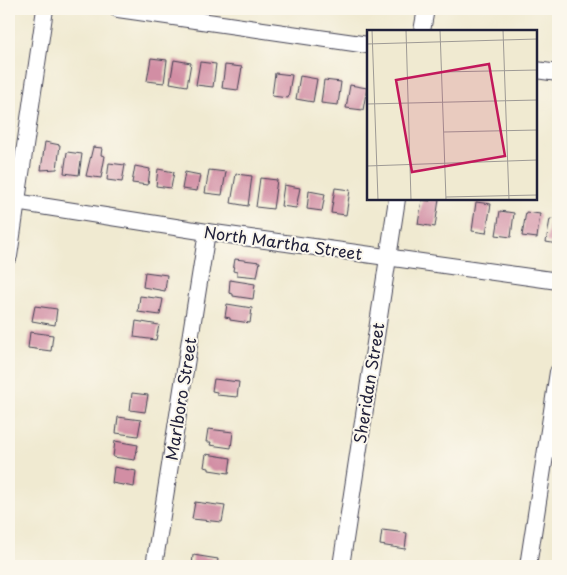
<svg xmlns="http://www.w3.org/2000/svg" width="567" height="575" viewBox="0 0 567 575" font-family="'Playpen Sans',sans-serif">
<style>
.building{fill:#d28ea4}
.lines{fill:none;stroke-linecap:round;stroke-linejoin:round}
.street-casing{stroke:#414052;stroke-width:18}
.street{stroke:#fff;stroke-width:16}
.labels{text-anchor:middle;stroke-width:4;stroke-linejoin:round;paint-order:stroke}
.street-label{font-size:16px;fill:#22223b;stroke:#fbf7ec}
.inset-road{fill:none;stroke:#9e9a95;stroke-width:1}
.view{fill:#c2185b;fill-opacity:0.15;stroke:#c2185b;stroke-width:2.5}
.inset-edge{fill:none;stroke:#22223b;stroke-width:2.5}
</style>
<rect width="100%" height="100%" fill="#fbf7ec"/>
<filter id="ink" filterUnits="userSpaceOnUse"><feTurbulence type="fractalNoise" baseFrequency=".02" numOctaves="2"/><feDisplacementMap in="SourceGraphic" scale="10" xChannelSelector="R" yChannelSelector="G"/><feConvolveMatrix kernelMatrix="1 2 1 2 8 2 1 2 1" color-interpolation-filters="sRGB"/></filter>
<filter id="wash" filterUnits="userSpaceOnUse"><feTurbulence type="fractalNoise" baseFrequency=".0096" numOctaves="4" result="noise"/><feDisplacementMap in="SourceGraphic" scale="20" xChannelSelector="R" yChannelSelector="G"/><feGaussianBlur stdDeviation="1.12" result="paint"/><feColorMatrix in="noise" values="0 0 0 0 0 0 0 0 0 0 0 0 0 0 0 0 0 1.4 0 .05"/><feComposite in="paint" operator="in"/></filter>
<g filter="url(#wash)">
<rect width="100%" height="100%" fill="#f0ead1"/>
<g id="blocks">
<g class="building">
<polygon points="151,58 167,60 164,83 147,81"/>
<polygon points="174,60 191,63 187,86 170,83"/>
<polygon points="200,62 216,64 213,87 196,85"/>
<polygon points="225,65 242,67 238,90 222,88"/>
<polygon points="275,73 292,75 288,98 272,96"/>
<polygon points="300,76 317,79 313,102 296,99"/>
<polygon points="324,80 341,82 338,105 321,103"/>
<polygon points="350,85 367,88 363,110 346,108"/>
<polygon points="45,142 60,145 57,169 41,170"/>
<polygon points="93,147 102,148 101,155 105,156 101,178 86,176"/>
<polygon points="67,152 82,154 79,175 64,173"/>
<polygon points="109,163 125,165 122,182 107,180"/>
<polygon points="135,166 150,169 148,185 132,183"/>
<polygon points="158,169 174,172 171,188 156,186"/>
<polygon points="209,170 226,172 222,195 205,193"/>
<polygon points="185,172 200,175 197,191 182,189"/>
<polygon points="236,174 252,176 248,206 231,203"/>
<polygon points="260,178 277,180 273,209 256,207"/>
<polygon points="284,185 300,188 296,208 281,206"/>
<polygon points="335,188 350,190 346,215 331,213"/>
<polygon points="309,191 325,194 322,211 307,209"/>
<polygon points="431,199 439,199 435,227 418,224 422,200 430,201"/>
<polygon points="476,202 491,204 486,233 472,231"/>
<polygon points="500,211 514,213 511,237 496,235"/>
<polygon points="526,212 540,214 537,238 522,236"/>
<polygon points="550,219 558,220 558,244 546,242"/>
<polygon points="235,259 260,262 257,277 237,275 237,272 233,271"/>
<polygon points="145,272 167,275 165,291 143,287"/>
<polygon points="230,280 255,284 253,299 233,296 233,294 229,293"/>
<polygon points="140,296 163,299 160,315 138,312"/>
<polygon points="227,304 252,308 250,323 230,320 230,318 225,317"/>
<polygon points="35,306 57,309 55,325 32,321"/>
<polygon points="136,321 159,325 156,340 134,337"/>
<polygon points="30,332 53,335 51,351 28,348"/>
<polygon points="214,379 239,382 237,397 217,395 217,392 212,391"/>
<polygon points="132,393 148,395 145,412 130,410"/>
<polygon points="118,417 141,420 138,436 116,433"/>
<polygon points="208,429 233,432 231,448 210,445 211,442 206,442"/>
<polygon points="115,441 138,445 135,460 113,457"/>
<polygon points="206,454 231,458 229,473 209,470 209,468 204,467"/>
<polygon points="114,467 136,471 134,487 112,483"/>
<polygon points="195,502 225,506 222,522 192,519"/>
<polygon points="382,530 407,533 405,549 380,545"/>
<polygon points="193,555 218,559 217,566 192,566"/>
</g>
</g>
</g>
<g filter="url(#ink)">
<use href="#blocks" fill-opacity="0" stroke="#414052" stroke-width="1"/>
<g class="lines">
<g class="street-casing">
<g id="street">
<polyline points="118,9 368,45"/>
<polyline points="422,31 426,9"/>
<polyline points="536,70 558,73"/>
<polyline points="9,201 207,232 558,281"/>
<polyline points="9,256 45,9"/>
<polyline points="154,566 207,232"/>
<polyline points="341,566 397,199"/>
<polyline points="528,566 558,372"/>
</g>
</g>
<use href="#street" class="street"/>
</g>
</g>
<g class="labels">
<g class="street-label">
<text transform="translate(283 243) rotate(8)" y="6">North Martha Street</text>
<text transform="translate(369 383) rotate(-81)" y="6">Sheridan Street</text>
<text transform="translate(181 399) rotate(-81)" y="6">Marlboro Street</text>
</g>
</g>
<g transform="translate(367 30)">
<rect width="170" height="170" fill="#f0ead1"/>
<path class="inset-road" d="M5,0L11,170M39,0L44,170M73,0L79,170M136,0L142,170M0,14L170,9M75,42L170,40M0,74L170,70M77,102L170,100M0,136L170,130M79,167L170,165"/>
<path class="view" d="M122,34L138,126L45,142L29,50Z"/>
<rect width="170" height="170" class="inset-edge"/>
</g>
<rect width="567" height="575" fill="none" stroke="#fbf7ec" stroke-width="30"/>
</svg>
